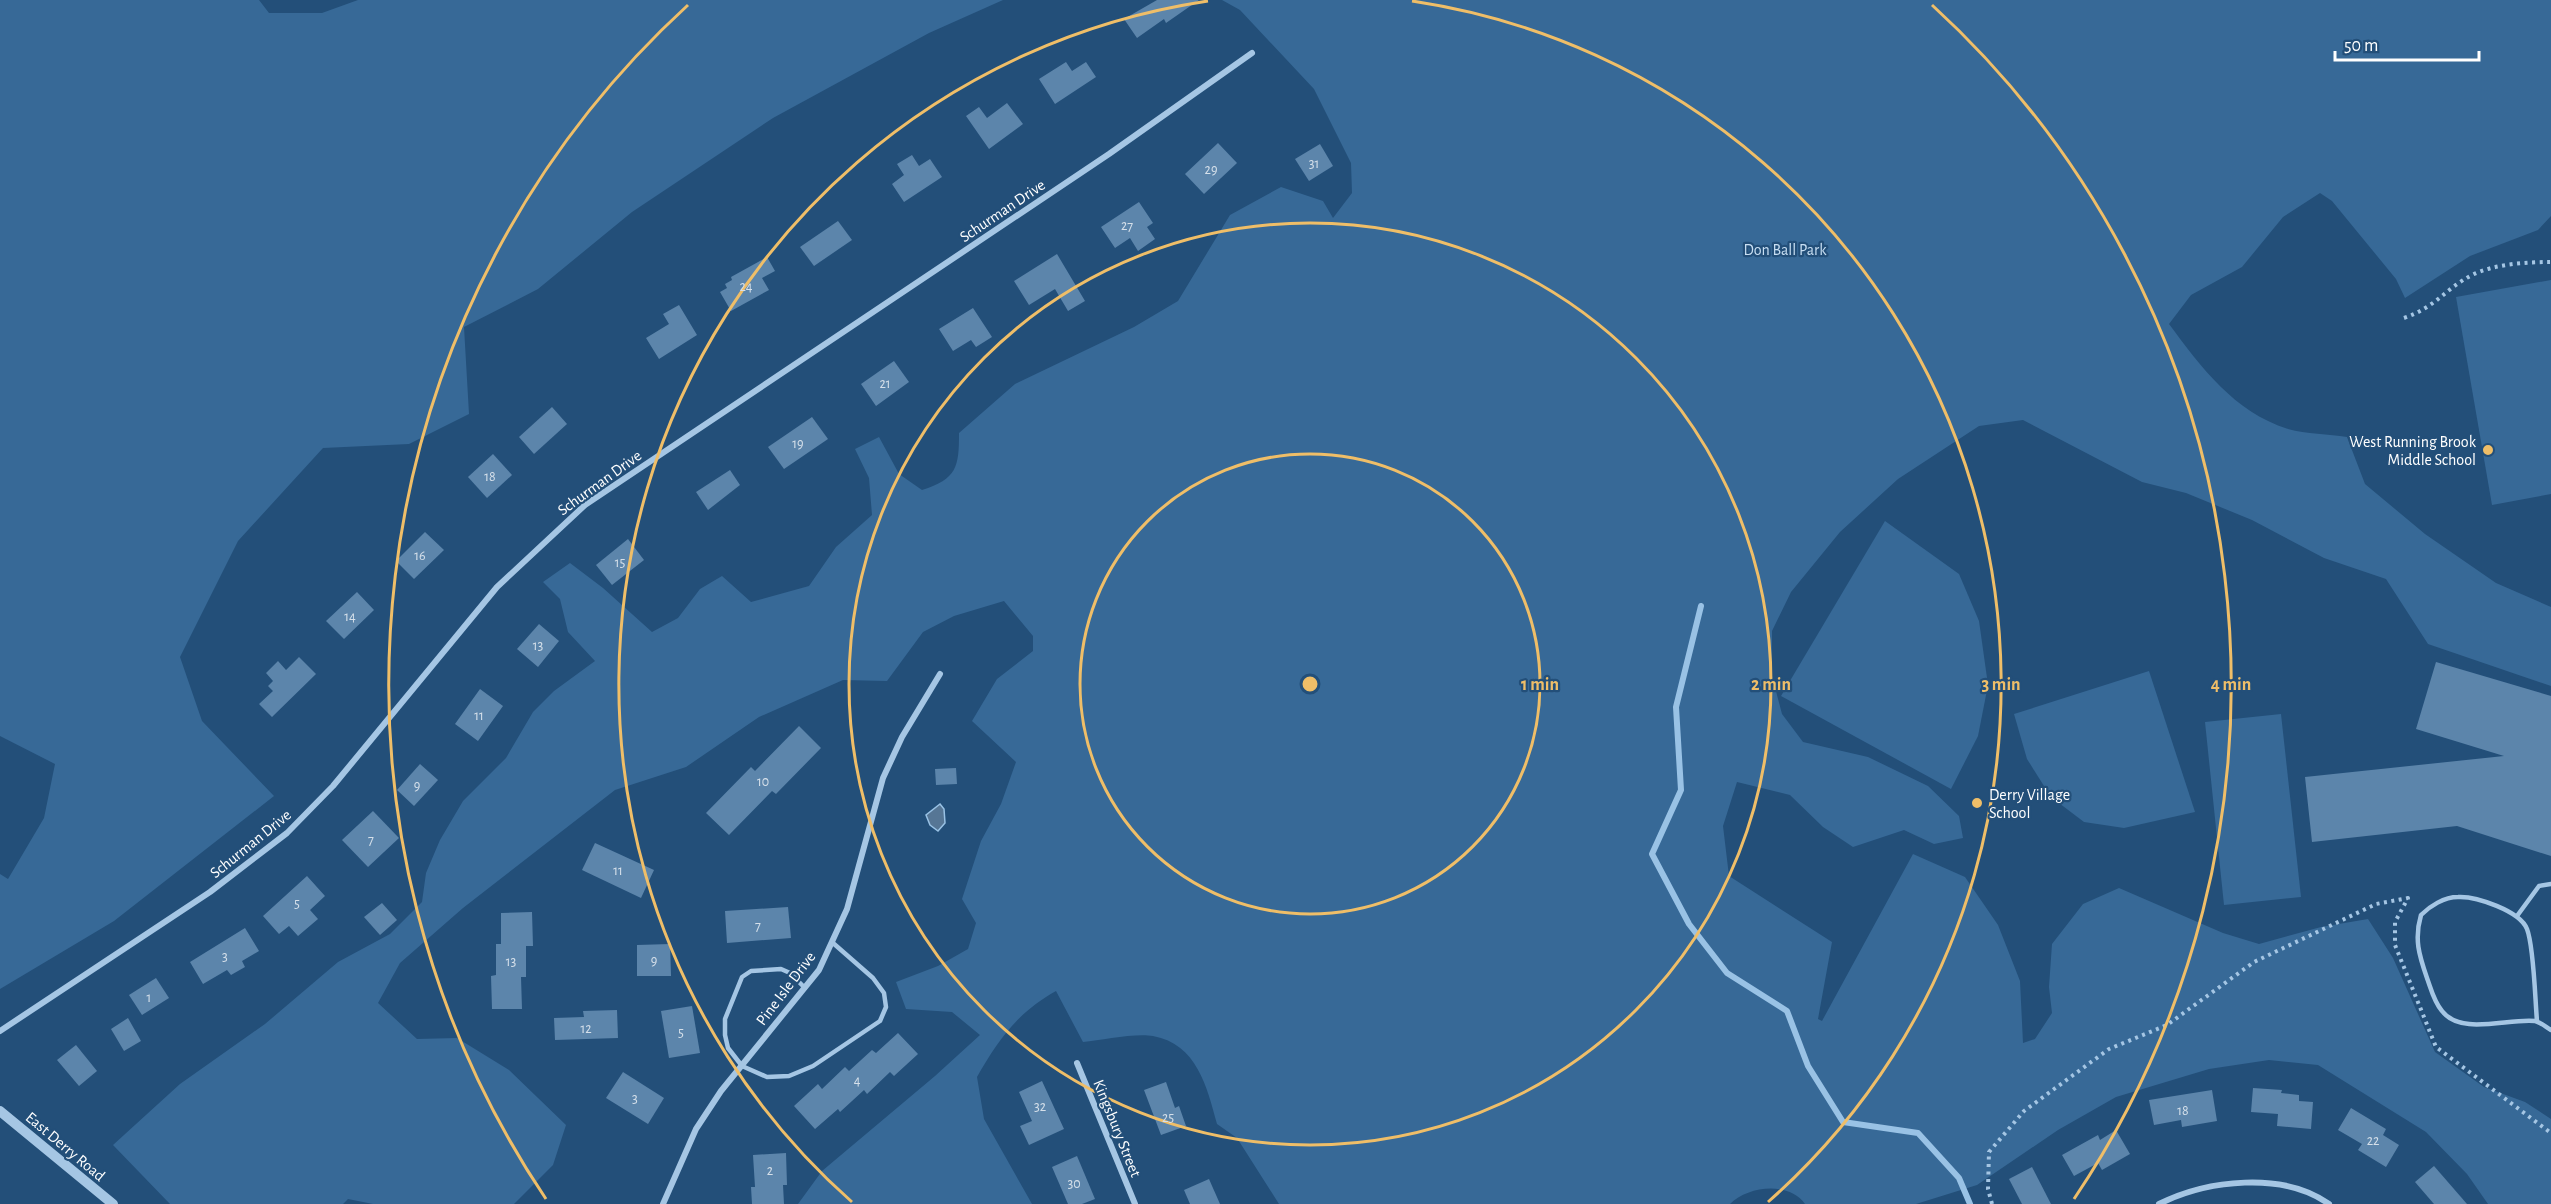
<svg xmlns="http://www.w3.org/2000/svg" width="2551" height="1204" viewBox="0 0 2551 1204" font-family="'Alegreya Sans',sans-serif">
<style>
.green{fill:#376997}
.water{fill:#567695;stroke:#99c2e5;stroke-width:1.5}
.lines{fill:none;stroke-linecap:round;stroke-linejoin:round}
.stream{stroke:#99c2e5;stroke-width:6}
.building{fill:#5c85ab}
.path{stroke:#a5c6e4;stroke-width:4;stroke-dasharray:3 4.5;stroke-linecap:butt}
.service{stroke:#a5c6e4;stroke-width:4.5}
.minor{stroke:#a5c6e4;stroke-width:6}
.tertiary{stroke:#a5c6e4;stroke-width:10}
.ring{fill:none;stroke:#efbe68;stroke-width:3}
.poi-dot{fill:#efbe68;stroke:#234f79;stroke-width:2}
.labels{text-anchor:middle;stroke-width:4.5;stroke-linejoin:round;paint-order:stroke}
.number-label{font-size:14px;fill:#d6e0ea}
.street-label{font-size:16px;fill:#fff;stroke:#234f79}
.park-label{font-size:16px;fill:#c8dff3;stroke:#234f79}
.poi-label{font-size:16px;fill:#fff;stroke:#234f79;text-anchor:end}
.centre{fill:#efbe68;stroke:#234f79;stroke-width:3}
.ring-label{font-size:18px;text-anchor:middle;font-weight:bold;fill:#efbe68;stroke:#234f79;stroke-width:4.5;stroke-linejoin:round;paint-order:stroke}
</style>
<rect width="100%" height="100%" fill="#234f79"/>
<g class="green">
<polygon points="0,0 259,0 269,13 322,13 358,0 1003,0 929,33 773,118 632,212 538,289 464,327 469,414 409,444 323,448 238,541 180,657 202,721 274,796 114,921 0,989 0,874 8,879 44,818 55,764 0,736"/>
<path d="M1222,0H2551V216L2538,230L2470,256L2405,298L2396,279L2332,201L2320,193L2283,217L2242,267L2191,295L2169,324C2201,367 2234,412 2288,429C2306,434 2329,434 2347,437L2365,484L2425,534L2496,583L2551,607V686L2428,644L2386,579L2324,558L2252,520L2186,493L2142,482L2023,420L1979,426L1898,479L1840,532L1791,592L1772,631V676L1782,714L1803,742L1868,757L1928,786L1959,816L1963,838L1934,844L1904,830L1853,847L1823,827L1790,795L1737,782L1723,826L1729,876L1832,942L1818,1019L1822,1021L1913,854L1965,877L1998,925L2020,981L2023,1043L2035,1039L2052,1013L2049,987L2052,944L2083,904L2119,888L2223,933L2259,944L2321,927L2368,919L2393,958L2435,1052L2484,1087L2525,1102L2551,1119V1204H2488L2467,1174L2426,1132L2318,1065L2269,1060L2209,1069L2116,1097L2058,1130L1977,1185L1916,1204H1805C1789,1181 1748,1186 1730,1204H1279L1237,1138L1217,1124C1207,1087 1197,1044 1153,1036C1135,1033 1102,1040 1083,1042L1056,991C1018,1012 998,1040 977,1077L984,1119L1032,1204H798L822,1171L935,1076L980,1035L952,1012L906,1009L896,982L938,966L968,949L976,923L962,899L981,841L1001,804L1016,762L972,721L997,679L1033,651V636L1004,601L954,616L923,632L887,681L843,680L759,717L686,767L615,790L463,908L400,963L378,1003L417,1039L457,1038L509,1070L566,1125L553,1165L514,1204H373L348,1199L343,1204H170L113,1145L180,1084L265,1024L338,962L390,934L422,902L426,873L440,840L463,801L506,758L533,712L554,691L595,661L568,632L560,599L543,582L570,563L603,588L652,632L678,618L700,589L722,576L751,602L809,586L836,547L872,515L869,478L855,449L879,437L899,474L922,490C957,479 959,467 959,433L1015,384L1134,327L1178,301L1230,215L1281,187L1323,201L1333,218L1352,193L1351,163L1314,89L1240,10Z"/>
<polygon points="2551,280 2551,494 2492,505 2456,297"/>
<polygon points="1885,521 1959,574 1979,621 1988,685 1978,736 1951,789 1781,696"/>
<polygon points="2149,671 2195,812 2124,828 2084,822 2051,797 2027,759 2014,714"/>
<polygon points="2281,714 2301,897 2224,905 2205,722"/>
</g>
<polygon class="water" points="940,804 944,809 945,823 938,831 930,825 926,815"/>
<g class="lines">
<polyline class="stream" points="1701,606 1676,707 1681,790 1652,854 1689,924 1727,973 1787,1011 1808,1066 1843,1122 1918,1133 1959,1178 1970,1204"/>
</g>
<g class="building">
<polygon points="1157,0 1199,0 1166,23 1164,19 1137,38 1124,19"/>
<polygon points="1066,62 1072,71 1086,62 1096,77 1055,104 1039,79"/>
<polygon points="1007,103 1023,124 989,149 966,116 979,107 987,118"/>
<polygon points="1218,143 1237,163 1204,194 1185,174"/>
<polygon points="1320,144 1333,166 1309,181 1295,159"/>
<polygon points="912,155 919,166 930,159 942,177 904,202 892,184 904,175 897,164"/>
<polygon points="1139,202 1153,223 1147,227 1155,239 1138,251 1130,238 1115,248 1101,227"/>
<polygon points="838,221 852,240 814,266 800,247"/>
<polygon points="1057,254 1085,301 1068,311 1055,289 1029,305 1014,281"/>
<polygon points="767,257 775,271 762,278 769,290 731,311 720,292 727,288 725,284 732,280 731,277"/>
<polygon points="679,305 697,335 659,359 646,338 669,324 663,314"/>
<polygon points="973,308 992,337 976,347 971,340 953,351 939,329"/>
<polygon points="894,361 909,382 876,406 861,384"/>
<polygon points="552,407 567,424 534,454 519,437"/>
<polygon points="812,417 828,439 784,469 768,447"/>
<polygon points="493,454 512,475 487,498 468,477"/>
<polygon points="730,470 740,485 708,510 696,492"/>
<polygon points="425,532 444,550 414,579 396,561"/>
<polygon points="628,539 644,560 612,585 596,565"/>
<polygon points="357,592 374,610 344,639 326,621"/>
<polygon points="539,624 559,641 538,667 517,649"/>
<polygon points="299,657 316,674 272,717 259,704 273,691 268,686 273,681 266,673 278,661 286,670"/>
<polygon points="2436,662 2551,696 2551,856 2457,826 2312,842 2305,777 2504,756 2416,729"/>
<polygon points="480,689 503,706 478,741 455,724"/>
<polygon points="799,726 821,748 776,794 772,791 729,835 706,813 751,767 755,771"/>
<polygon points="420,764 438,780 414,806 397,790"/>
<polygon points="956,768 957,784 936,785 935,769"/>
<polygon points="373,811 399,838 368,867 342,840"/>
<polygon points="595,843 654,870 641,898 582,870"/>
<polygon points="307,876 325,896 310,910 318,919 298,936 289,926 279,934 263,916"/>
<polygon points="382,903 397,920 380,935 364,917"/>
<polygon points="788,907 791,938 727,943 725,911"/>
<polygon points="532,912 533,946 526,946 526,977 521,977 522,1009 492,1009 491,976 496,975 496,944 501,944 501,913"/>
<polygon points="245,928 259,951 242,961 245,967 231,975 227,970 203,984 190,962"/>
<polygon points="670,944 671,976 637,976 637,945"/>
<polygon points="156,978 169,998 142,1015 129,995"/>
<polygon points="692,1006 700,1053 669,1058 661,1011"/>
<polygon points="617,1010 618,1038 555,1040 554,1018 584,1017 583,1011"/>
<polygon points="128,1018 141,1041 124,1051 111,1029"/>
<polygon points="898,1033 918,1054 894,1076 890,1072 867,1094 864,1090 840,1112 838,1109 815,1129 794,1106 818,1084 822,1089 845,1067 849,1071 872,1050 876,1053"/>
<polygon points="76,1045 97,1071 79,1086 57,1060"/>
<polygon points="623,1072 664,1098 648,1124 606,1098"/>
<polygon points="1042,1081 1064,1129 1029,1145 1020,1126 1032,1121 1019,1092"/>
<polygon points="1166,1082 1175,1108 1179,1106 1186,1126 1161,1135 1144,1090"/>
<polygon points="2253,1088 2282,1090 2281,1093 2299,1095 2299,1101 2313,1102 2311,1129 2277,1126 2278,1114 2251,1112"/>
<polygon points="2212,1090 2217,1121 2182,1127 2181,1120 2154,1125 2149,1100"/>
<polygon points="2351,1108 2386,1129 2383,1135 2399,1145 2386,1167 2358,1150 2362,1144 2338,1130"/>
<polygon points="2116,1130 2130,1154 2102,1170 2098,1163 2074,1176 2062,1155 2098,1135 2100,1140"/>
<polygon points="786,1153 787,1185 783,1185 784,1204 752,1204 751,1187 755,1187 753,1155"/>
<polygon points="1077,1156 1095,1199 1082,1204 1068,1204 1052,1167"/>
<polygon points="2434,1166 2467,1204 2434,1204 2415,1182"/>
<polygon points="2032,1167 2051,1204 2022,1204 2009,1179"/>
<polygon points="1209,1179 1220,1204 1190,1204 1184,1190"/>
</g>
<g class="lines">
<g class="path">
<path d="M2404,318C2436,307 2445,289 2472,275C2494,264 2526,262 2551,262"/>
<polyline points="1992,1204 1988,1189 1989,1152 2024,1111 2109,1049 2167,1025 2254,962 2376,904 2408,898 2395,922 2395,945 2436,1047 2551,1133"/>
</g>
<g class="service">
<polyline points="2517,916 2539,886 2551,884"/>
<polyline points="805,988 790,973 781,969 751,971 742,977 725,1019 725,1035 728,1048 742,1066 767,1077 789,1076 813,1066 880,1021 886,1007 884,993 873,978 833,943"/>
<path d="M2537,1021C2535,999 2534,947 2527,929C2520,911 2476,896 2458,897C2444,897 2430,906 2421,915C2414,939 2419,955 2427,978C2431,989 2434,1002 2442,1011C2461,1036 2508,1018 2535,1021C2540,1022 2546,1027 2551,1030"/>
</g>
<g class="minor">
<polyline points="0,1031 210,892 287,833 333,786 497,587 585,505 1109,154 1252,53"/>
<polyline points="1077,1063 1135,1204"/>
<polyline points="663,1204 696,1129 721,1091 819,970 847,909 883,778 902,737 940,674"/>
<path d="M2159,1204C2207,1180 2283,1171 2329,1204"/>
</g>
<polyline class="tertiary" points="0,1111 113,1204"/>
</g>
<g class="ring">
<circle cx="1310" cy="684" r="230"/>
<circle cx="1310" cy="684" r="461"/>
<path d="M852 1202A691 691 0 0 1 1208 1M1412 1A691 691 0 0 1 1768 1202"/>
<path d="M546 1199A921 921 0 0 1 688 5M1932 5A921 921 0 0 1 2074 1199"/>
</g>
<g class="poi-dot">
<circle cx="2488" cy="450" r="6"/>
<circle cx="1977" cy="803" r="6"/>
</g>
<g class="labels">
<g class="number-label">
<text x="1314" y="168">31</text>
<text x="1211" y="174">29</text>
<text x="1127" y="230">27</text>
<text x="746" y="291">24</text>
<text x="885" y="388">21</text>
<text x="798" y="448">19</text>
<text x="490" y="481">18</text>
<text x="420" y="560">16</text>
<text x="620" y="567">15</text>
<text x="350" y="621">14</text>
<text x="538" y="650">13</text>
<text x="479" y="720">11</text>
<text x="763" y="786">10</text>
<text x="417" y="790">9</text>
<text x="371" y="844">7</text>
<text x="618" y="875">11</text>
<text x="297" y="908">5</text>
<text x="758" y="930">7</text>
<text x="225" y="961">3</text>
<text x="654" y="965">9</text>
<text x="511" y="966">13</text>
<text x="149" y="1002">1</text>
<text x="586" y="1033">12</text>
<text x="681" y="1037">5</text>
<text x="857" y="1085">4</text>
<text x="635" y="1103">3</text>
<text x="1040" y="1111">32</text>
<text x="2183" y="1115">18</text>
<text x="1168" y="1122">25</text>
<text x="2373" y="1145">22</text>
<text x="770" y="1175">2</text>
<text x="1074" y="1188">30</text>
</g>
<g class="street-label">
<text transform="translate(1002 210) rotate(-34)" y="6">Schurman Drive</text>
<text transform="translate(599 482) rotate(-36)" y="6">Schurman Drive</text>
<text transform="translate(250 843) rotate(-39)" y="6">Schurman Drive</text>
<text transform="translate(785 988) rotate(-53)" y="6">Pine Isle Drive</text>
<text transform="translate(1118 1128) rotate(68)" y="6">Kingsbury Street</text>
<text transform="translate(66 1146) rotate(40)" y="6">East Derry Road</text>
</g>
<g class="park-label">
<text x="1785" y="255">Don Ball Park</text>
</g>
<g class="poi-label">
<text x="2476" y="447">West Running Brook<tspan x="2476" dy="18">Middle School</tspan></text>
<text x="1989" y="800" text-anchor="start">Derry Village<tspan x="1989" dy="18">School</tspan></text>
</g>
</g>
<circle cx="1310" cy="684" r="9" class="centre"/>
<g class="ring-label">
<text x="1540" y="690">1 min</text>
<text x="1771" y="690">2 min</text>
<text x="2001" y="690">3 min</text>
<text x="2231" y="690">4 min</text>
</g>
<path d="M2335 51v9h144v-9" fill="none" stroke="#ffffff" stroke-width="3"/>
<text x="2344" y="51" font-size="18" fill="#ffffff" stroke="#234f79" stroke-width="4.5" paint-order="stroke">50 m</text>
</svg>
